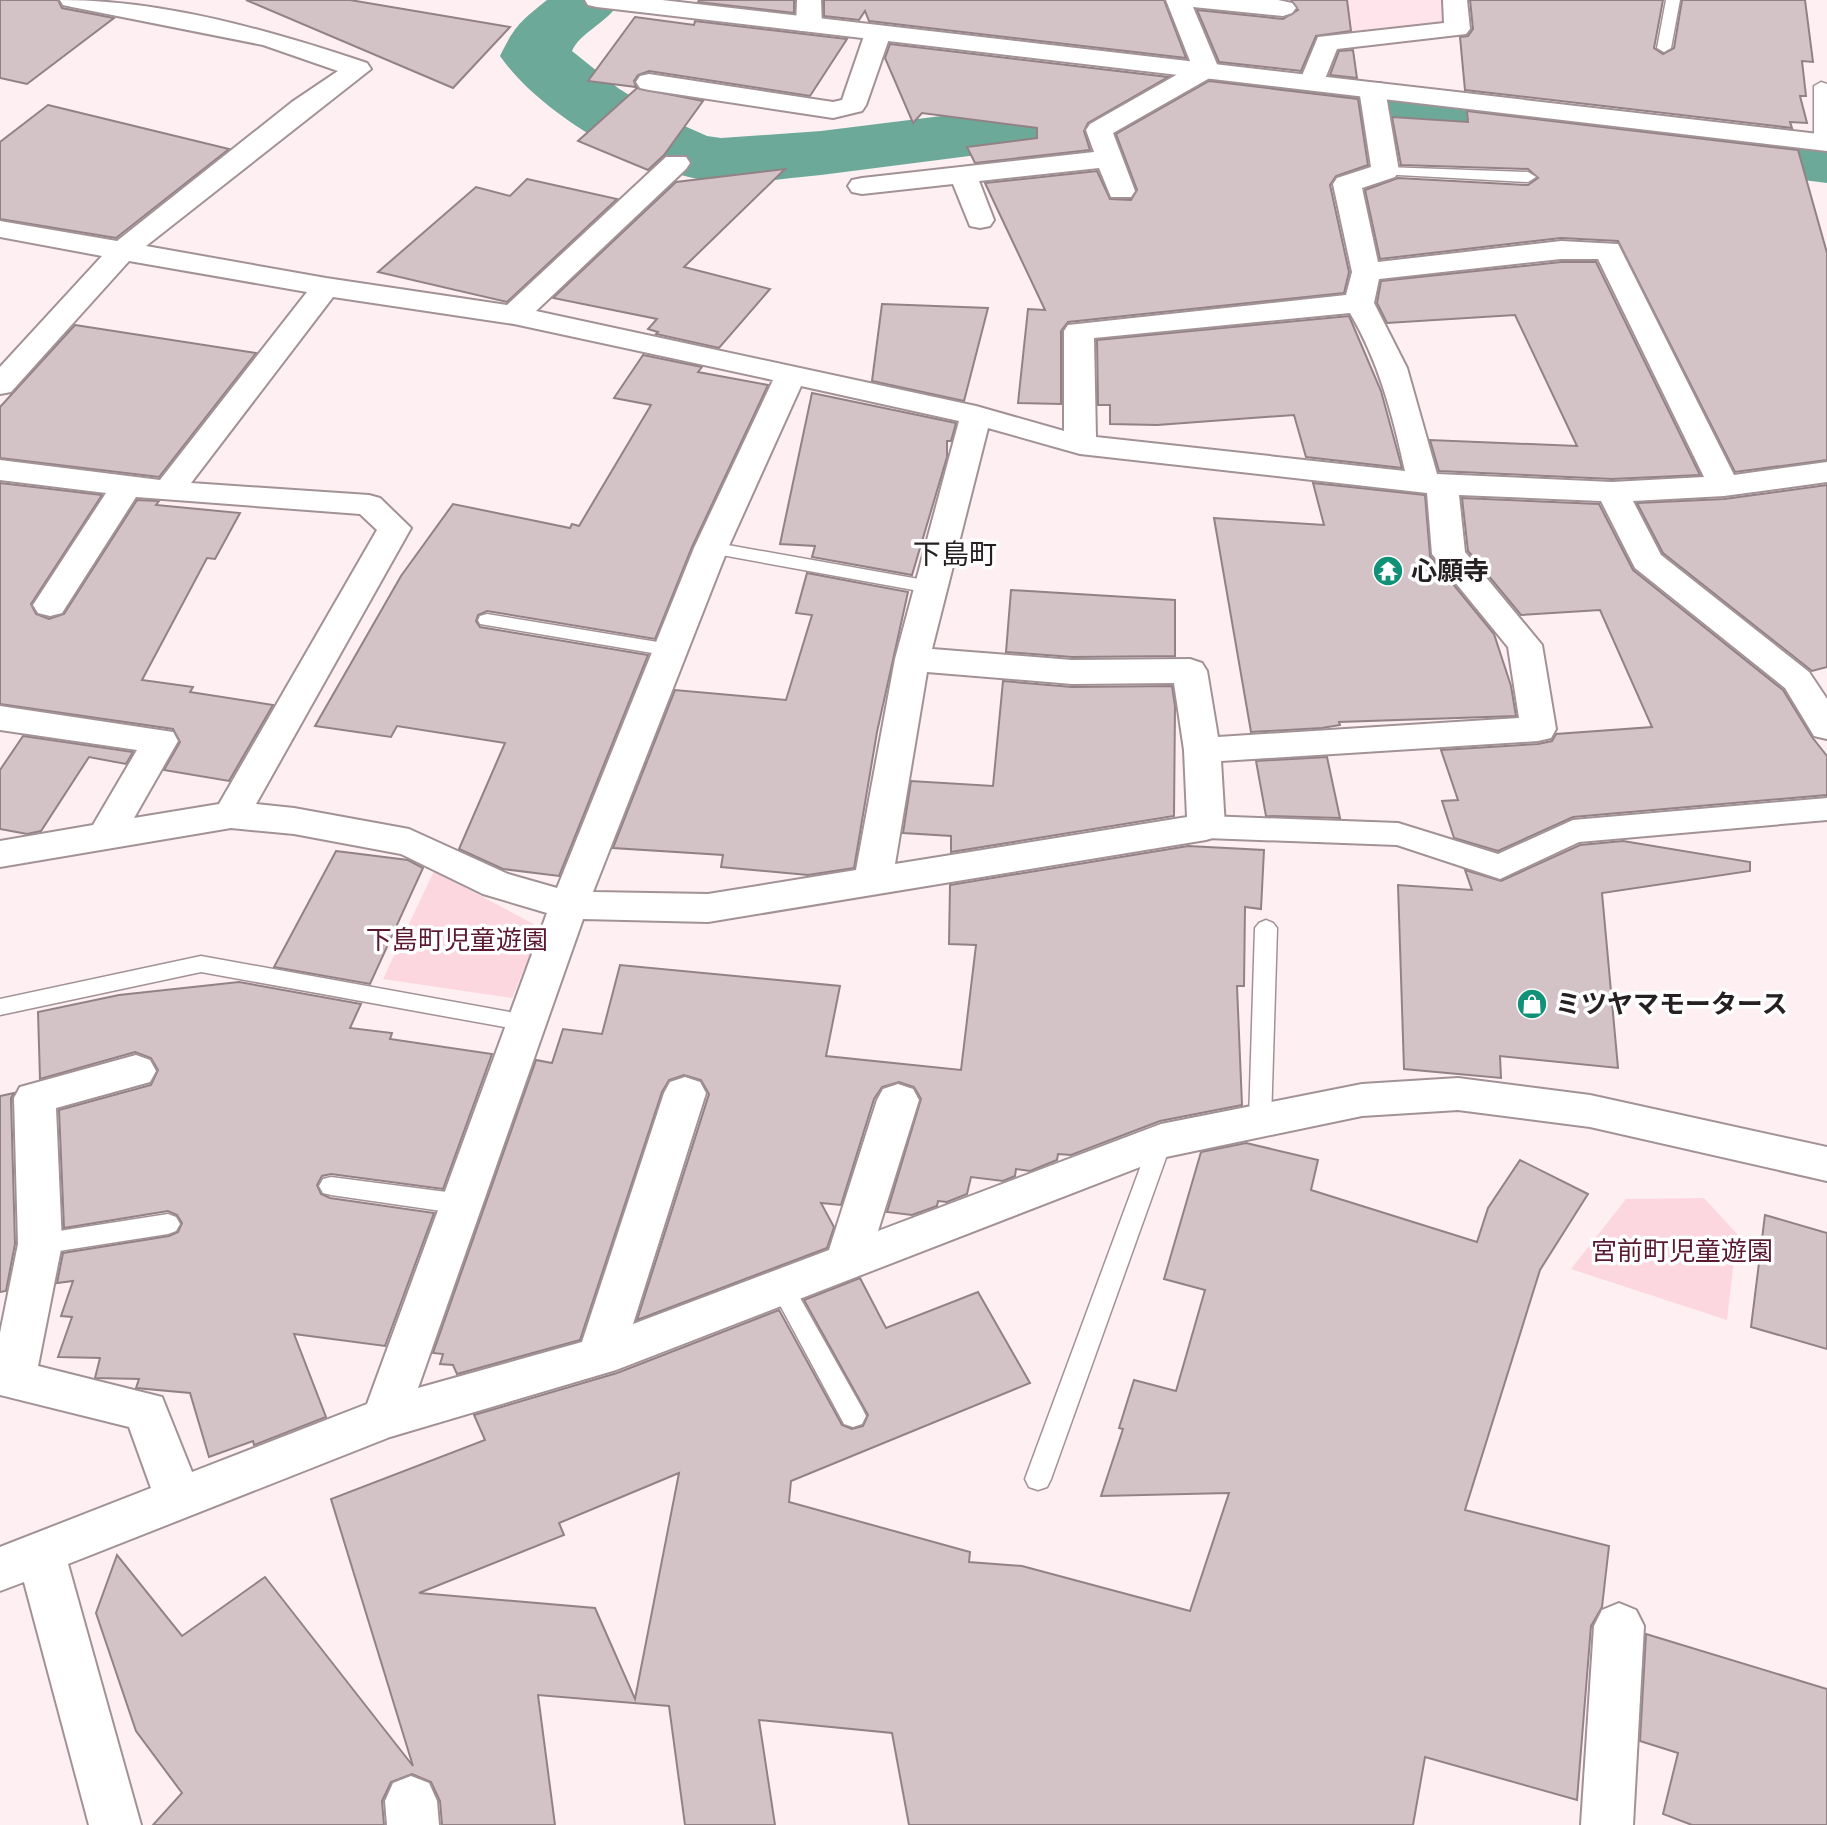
<svg xmlns="http://www.w3.org/2000/svg" width="1827" height="1825" viewBox="0 0 1827 1825" font-family="'Titillium Web','Noto Sans JP',sans-serif">
<style>
.built{fill:#ffe5eb}
.green{fill:#fdd7e0}
.lines{fill:none;stroke-linecap:round;stroke-linejoin:round}
.river{fill:#6ca998;fill-rule:evenodd}
.building{fill:#d3c2c6;stroke:#928286;stroke-width:2;fill-rule:evenodd}
.service-casing{stroke:#a29296;stroke-width:3}
.pedestrian-casing{stroke:#a29296;stroke-width:4}
.minor-casing{stroke:#a29296;stroke-width:4}
.tertiary-casing{stroke:#a29296;stroke-width:4}
.service{fill:#fff;fill-rule:evenodd}
.pedestrian{fill:#fff;fill-rule:evenodd}
.minor{fill:#fff;fill-rule:evenodd}
.tertiary{fill:#fff;fill-rule:evenodd}
.labels{text-anchor:middle;stroke-width:7;stroke-linejoin:round;paint-order:stroke}
.poi-label{font-size:26px;font-weight:bold;fill:#272022;stroke:#fff;text-anchor:start}
.park-label{font-size:26px;fill:#5b1931;stroke:#fff}
.neighbourhood-label{font-size:28px;fill:#272022;stroke:#fff}
</style>
<rect width="100%" height="100%" fill="#fdeff2"/>
<polygon class="built" points="1287,0 1448,0 1454,22 1441,29 1314,38"/>
<g class="green">
<polygon points="434,871 541,928 512,998 383,979"/>
<polygon points="1704,1198 1737,1234 1727,1320 1571,1269 1626,1199"/>
</g>
<g class="lines">
<path class="river" d="M547,0H613L617,6C604,24 579,34 572,51L618,88L662,116L707,136L721,138L821,131L1287,73L1827,139V183L1287,115L821,175C787,178 752,184 719,182C646,176 542,116 500,56C515,25 521,21 547,0Z"/>
</g>
<g class="building">
<polygon points="0,0 58,0 62,8 114,18 27,84 0,78"/>
<polygon points="246,0 350,0 510,27 453,88"/>
<polygon points="699,0 794,0 794,13 698,2"/>
<polygon points="824,0 1164,0 1186,58 869,21 865,11 859,20 824,16"/>
<polygon points="1291,0 1347,0 1351,31 1316,36 1301,71 1219,62 1197,10 1283,19 1298,10"/>
<polygon points="1470,0 1663,0 1654,48 1663,54 1674,48 1682,0 1805,0 1813,62 1802,61 1806,96 1800,96 1807,123 1790,122 1792,128 1465,90 1460,37 1468,36 1473,29"/>
<polygon points="635,17 694,25 695,21 847,39 810,96 649,71 638,75 634,81 636,87 588,81"/>
<polygon points="890,44 1168,77 1088,123 1084,131 1090,150 975,163 967,147 1037,138 1037,128 922,113 913,123 885,58"/>
<polygon points="1353,50 1357,78 1330,75 1339,51"/>
<polygon points="1209,81 1358,99 1368,165 1336,176 1330,185 1349,272 1344,293 1068,322 1061,331 1061,404 1018,403 1028,309 1045,310 985,183 1097,171 1110,199 1131,200 1137,190 1116,134"/>
<polygon points="637,88 703,101 664,155 648,170 578,141"/>
<polygon points="48,105 229,149 116,238 0,219 0,142"/>
<polygon points="1467,111 1798,150 1827,253 1827,460 1735,472 1618,241 1561,238 1380,259 1365,190 1398,178 1528,185 1538,178 1528,169 1401,165 1392,117 1468,122"/>
<polygon points="785,169 684,267 770,289 719,348 656,334 658,332 648,329 657,319 553,298 676,182"/>
<polygon points="527,179 617,199 507,302 378,272 476,187 510,196"/>
<polygon points="1561,262 1596,262 1700,475 1612,479 1439,471 1430,440 1577,446 1515,315 1387,323 1377,303 1381,281"/>
<polygon points="882,304 988,308 964,401 872,381"/>
<polygon points="1349,316 1381,391 1402,468 1306,457 1294,415 1157,425 1110,424 1110,405 1098,405 1097,340"/>
<polygon points="75,325 256,353 159,477 0,458 0,407"/>
<polygon points="643,355 702,367 698,372 768,385 692,547 655,639 487,611 478,615 476,621 480,627 648,655 559,876 503,869 459,849 505,743 397,726 391,737 315,726 401,576 453,504 570,528 572,524 579,526 651,405 614,398"/>
<polygon points="812,393 956,423 951,441 947,441 947,457 912,575 812,557 815,546 780,544"/>
<polygon points="0,483 102,495 31,604 36,614 49,619 64,614 137,500 159,501 156,505 240,513 215,559 207,558 142,680 193,687 190,692 273,705 229,781 164,770 180,742 173,729 0,704"/>
<polygon points="1313,483 1425,495 1430,556 1494,634 1511,686 1516,716 1339,722 1340,725 1322,728 1251,732 1214,518 1324,525"/>
<polygon points="1827,485 1827,667 1812,671 1663,553 1637,503 1724,499"/>
<polygon points="1462,498 1599,504 1633,570 1783,690 1812,737 1827,756 1827,795 1573,817 1498,851 1454,838 1442,801 1458,800 1441,750 1538,744 1552,741 1556,734 1652,727 1600,610 1521,615 1468,551"/>
<polygon points="807,573 908,592 877,732 854,868 808,875 721,867 723,855 613,848 675,690 786,700 812,615 796,613"/>
<polygon points="1011,590 1175,600 1175,656 1072,657 1006,652"/>
<polygon points="1003,681 1072,687 1172,686 1175,706 1174,816 951,852 951,836 903,833 911,781 993,786"/>
<polygon points="23,736 133,752 126,764 89,757 41,831 27,834 0,829 0,770"/>
<polygon points="1327,757 1340,818 1266,816 1256,761"/>
<polygon points="1623,841 1750,862 1750,871 1602,893 1618,1068 1500,1056 1501,1078 1404,1069 1398,885 1472,890 1465,870 1501,881 1580,845"/>
<polygon points="1188,846 1264,850 1261,909 1245,907 1244,986 1237,986 1242,1105 1160,1121 1071,1155 1058,1154 1057,1160 1030,1171 1016,1169 1015,1176 1003,1181 971,1177 967,1194 947,1202 938,1201 937,1206 912,1215 887,1212 921,1099 914,1087 899,1082 882,1087 874,1099 841,1205 821,1203 834,1227 827,1248 637,1320 709,1094 701,1080 684,1075 669,1080 662,1092 580,1340 457,1374 453,1365 440,1364 443,1354 433,1353 536,1060 552,1063 563,1029 602,1034 620,965 840,986 826,1056 961,1070 976,945 949,944 950,885"/>
<polygon points="336,851 408,860 423,868 370,984 274,967"/>
<polygon points="239,982 361,1004 350,1028 392,1033 390,1039 492,1054 443,1189 331,1174 322,1176 317,1185 321,1194 330,1198 434,1213 385,1346 294,1334 326,1417 254,1445 253,1441 209,1457 190,1393 136,1388 139,1379 95,1378 100,1358 58,1357 72,1317 61,1316 73,1281 57,1283 63,1253 169,1236 178,1232 182,1223 177,1215 168,1211 64,1228 59,1110 151,1085 158,1070 151,1058 135,1052 40,1079 38,1012 119,995"/>
<polygon points="14,1093 11,1098 15,1244 6,1291 0,1292 0,1096"/>
<path d="M1246,1143L1318,1160L1311,1190L1477,1242L1488,1208L1520,1160L1588,1194L1540,1270L1465,1510L1609,1546L1602,1607L1591,1626L1577,1800L1425,1757L1413,1825H909L892,1733L759,1720L775,1825H685L669,1706L538,1695L555,1825H442L440,1801L431,1782L412,1774L391,1782L382,1801L384,1825H153L182,1793L136,1731L96,1613L117,1555L182,1636L265,1577L413,1766L331,1499L485,1440L474,1415L617,1373L779,1310L842,1425L852,1429L863,1426L868,1415L804,1300L860,1278L886,1328L978,1292L1030,1383L791,1481L789,1502L970,1552L969,1562L1022,1566L1190,1611L1229,1493L1101,1496L1123,1429L1119,1428L1134,1380L1176,1391L1205,1290L1164,1279L1201,1152ZM679,1473L635,1699L595,1608L419,1593L564,1535L559,1523Z"/>
<polygon points="1765,1215 1827,1233 1827,1349 1751,1327"/>
<polygon points="1646,1634 1827,1689 1827,1825 1692,1825 1663,1814 1678,1753 1640,1741"/>
</g>
<g class="lines">
<g class="service-casing">
<g id="service">
<polygon points="1666,0 1680,0 1671,48 1664,52 1657,48"/>
<polygon points="1821,82 1827,84 1827,144 1821,146 1814,142 1814,86"/>
<polygon points="1385,167 1528,172 1536,177 1528,182 1380,174 1378,171"/>
<polygon points="711,542 930,581 939,587 930,593 705,552 702,548"/>
<polygon points="487,614 670,644 679,650 670,656 480,624 478,620 480,616"/>
<polygon points="1266,920 1273,923 1277,928 1271,1121 1268,1127 1260,1130 1252,1127 1249,1121 1255,928 1259,923"/>
<polygon points="201,956 526,1015 534,1017 537,1023 534,1029 526,1031 201,972 0,1015 0,999"/>
<polygon points="1161,1132 1169,1135 1172,1141 1051,1479 1047,1487 1038,1490 1029,1487 1025,1479 1150,1141 1153,1135"/>
<polygon points="331,1177 462,1194 470,1197 474,1204 470,1211 462,1214 331,1195 323,1193 319,1186 323,1179"/>
<polygon points="168,1214 176,1217 180,1224 176,1231 168,1234 40,1254 32,1251 28,1244 32,1237 40,1234"/>
<polygon points="782,1277 790,1280 862,1408 866,1416 862,1424 853,1427 844,1424 774,1294 770,1287 774,1280"/>
</g>
</g>
<g class="pedestrian-casing">
<polygon id="pedestrian" points="1827,798 1827,820 1579,842 1500,879 1397,845 1206,838 1195,835 1190,827 1195,819 1206,816 1398,823 1498,854 1573,820"/>
</g>
<g class="minor-casing">
<g id="minor">
<path d="M60,0C164,0 268,30 367,63L371,69L146,246L326,278L507,305L666,157H686L690,163L686,169L536,311L976,406L1064,431V331L1068,325L1346,295L1352,272L1333,184L1337,178L1371,167L1359,89L1363,83H1381L1385,89L1399,171L1395,177L1362,188L1378,262L1561,241L1618,244L1734,475L1827,462V482L1724,496L1633,501L1661,555L1809,672L1827,699V739L1814,736L1785,688L1635,568L1601,501L1459,495L1465,552L1542,645L1556,729L1551,738L1538,741L1221,761L1225,827L1219,836L1206,840L708,922L583,919L418,1388L582,1342L664,1093L670,1082L685,1077L700,1082L706,1093L633,1324L829,1250L877,1100L883,1089L898,1084L913,1089L919,1100L878,1231L1161,1124L1362,1084L1458,1078L1590,1095L1827,1147V1181L1590,1127L1458,1110L1362,1116L1166,1157L616,1370L390,1437L68,1564L141,1825H89L24,1582L0,1591V1547L151,1488L129,1427L0,1395V1333L18,1244L14,1098L20,1087L136,1055L150,1060L156,1071L150,1082L56,1108L62,1244L38,1366L162,1397L192,1472L367,1404L547,913L483,894L401,854L294,834L231,828L0,867V841L93,825L137,750L0,730V706L173,732L178,741L134,818L219,804L377,530L360,514L136,497L62,613L50,616L38,613L33,605L106,493L0,480V460L160,480L307,292L129,261L11,392L0,394V367L102,256L0,237V221L117,241L292,102L338,71L263,45L72,7L63,5ZM1561,259H1598L1704,477L1612,482L1437,474L1407,368L1374,303L1379,279ZM333,297L514,324L773,380L694,548L557,888L508,874L409,829L294,808L256,804L411,528L380,498L369,495L191,483ZM1350,313C1379,362 1393,416 1405,471L1096,437L1094,338ZM801,386L959,421L895,659L856,870L708,894L593,892L728,548ZM988,428L1080,454L1427,493L1432,554L1508,647L1519,718L1218,737L1207,671L1202,663L1190,659L1072,660L932,649ZM927,672L1072,684L1174,683L1184,750L1187,817L895,864Z"/>
<polygon points="797,0 821,0 822,26 818,31 800,31 796,26"/>
<polygon points="1166,0 1278,0 1292,3 1296,8 1292,13 1283,16 1193,7 1219,69 1215,75 1113,133 1135,191 1131,197 1111,197 1099,168 979,181 994,220 990,226 980,228 970,226 953,184 862,194 852,192 848,186 852,180 862,178 1094,152 1086,130 1090,124 1192,66"/>
<polygon points="1443,0 1467,0 1470,29 1466,34 1337,49 1321,89 1303,89 1299,83 1318,37 1444,23"/>
<polygon points="878,25 887,28 891,33 866,105 862,111 833,118 649,90 640,88 636,82 640,76 649,74 833,102 842,100 865,33 869,28"/>
<polygon points="1619,1603 1636,1610 1644,1626 1633,1825 1581,1825 1594,1626 1602,1610"/>
<polygon points="411,1776 429,1783 437,1801 439,1825 387,1825 385,1801 393,1783"/>
</g>
</g>
<g class="tertiary-casing">
<polygon id="tertiary" points="585,0 662,0 1827,135 1827,151 597,7 588,5"/>
</g>
<use href="#service" class="service"/>
<use href="#pedestrian" class="pedestrian"/>
<use href="#minor" class="minor"/>
<use href="#tertiary" class="tertiary"/>
</g>
<defs>
<g id="temple-disc" transform="scale(1.575)"><circle r="9.5" fill="#109178" stroke="#fff"/><path d="M0-6L5-2H3V0L6.5 2.5H4V6H1.5V3h-3V6H-4V2.5H-6.5L-3 0V-2H-5Z" fill="#fff"/></g>
<g id="shop-disc" transform="scale(1.575)"><circle r="9.5" fill="#109178" stroke="#fff"/><path d="M-5-2.5h2.3a2.7 3.5 0 0 1 5.4 0H5L5.5 6h-11ZM-1.5-2.5h3a1.5 2.3 0 0 0-3 0Z" fill="#fff"/></g>
</defs>
<g fill-rule="evenodd">
<use href="#temple-disc" x="1388" y="571"/>
<use href="#shop-disc" x="1532" y="1004"/>
</g>
<g class="labels">
<g class="poi-label">
<text x="1411" y="580">心願寺</text>
<text x="1555" y="1013">ミツヤマモータース</text>
</g>
<g class="park-label">
<text x="457" y="949">下島町児童遊園</text>
<text x="1682" y="1260">宮前町児童遊園</text>
</g>
<g class="neighbourhood-label">
<text x="955" y="564">下島町</text>
</g>
</g>
</svg>
